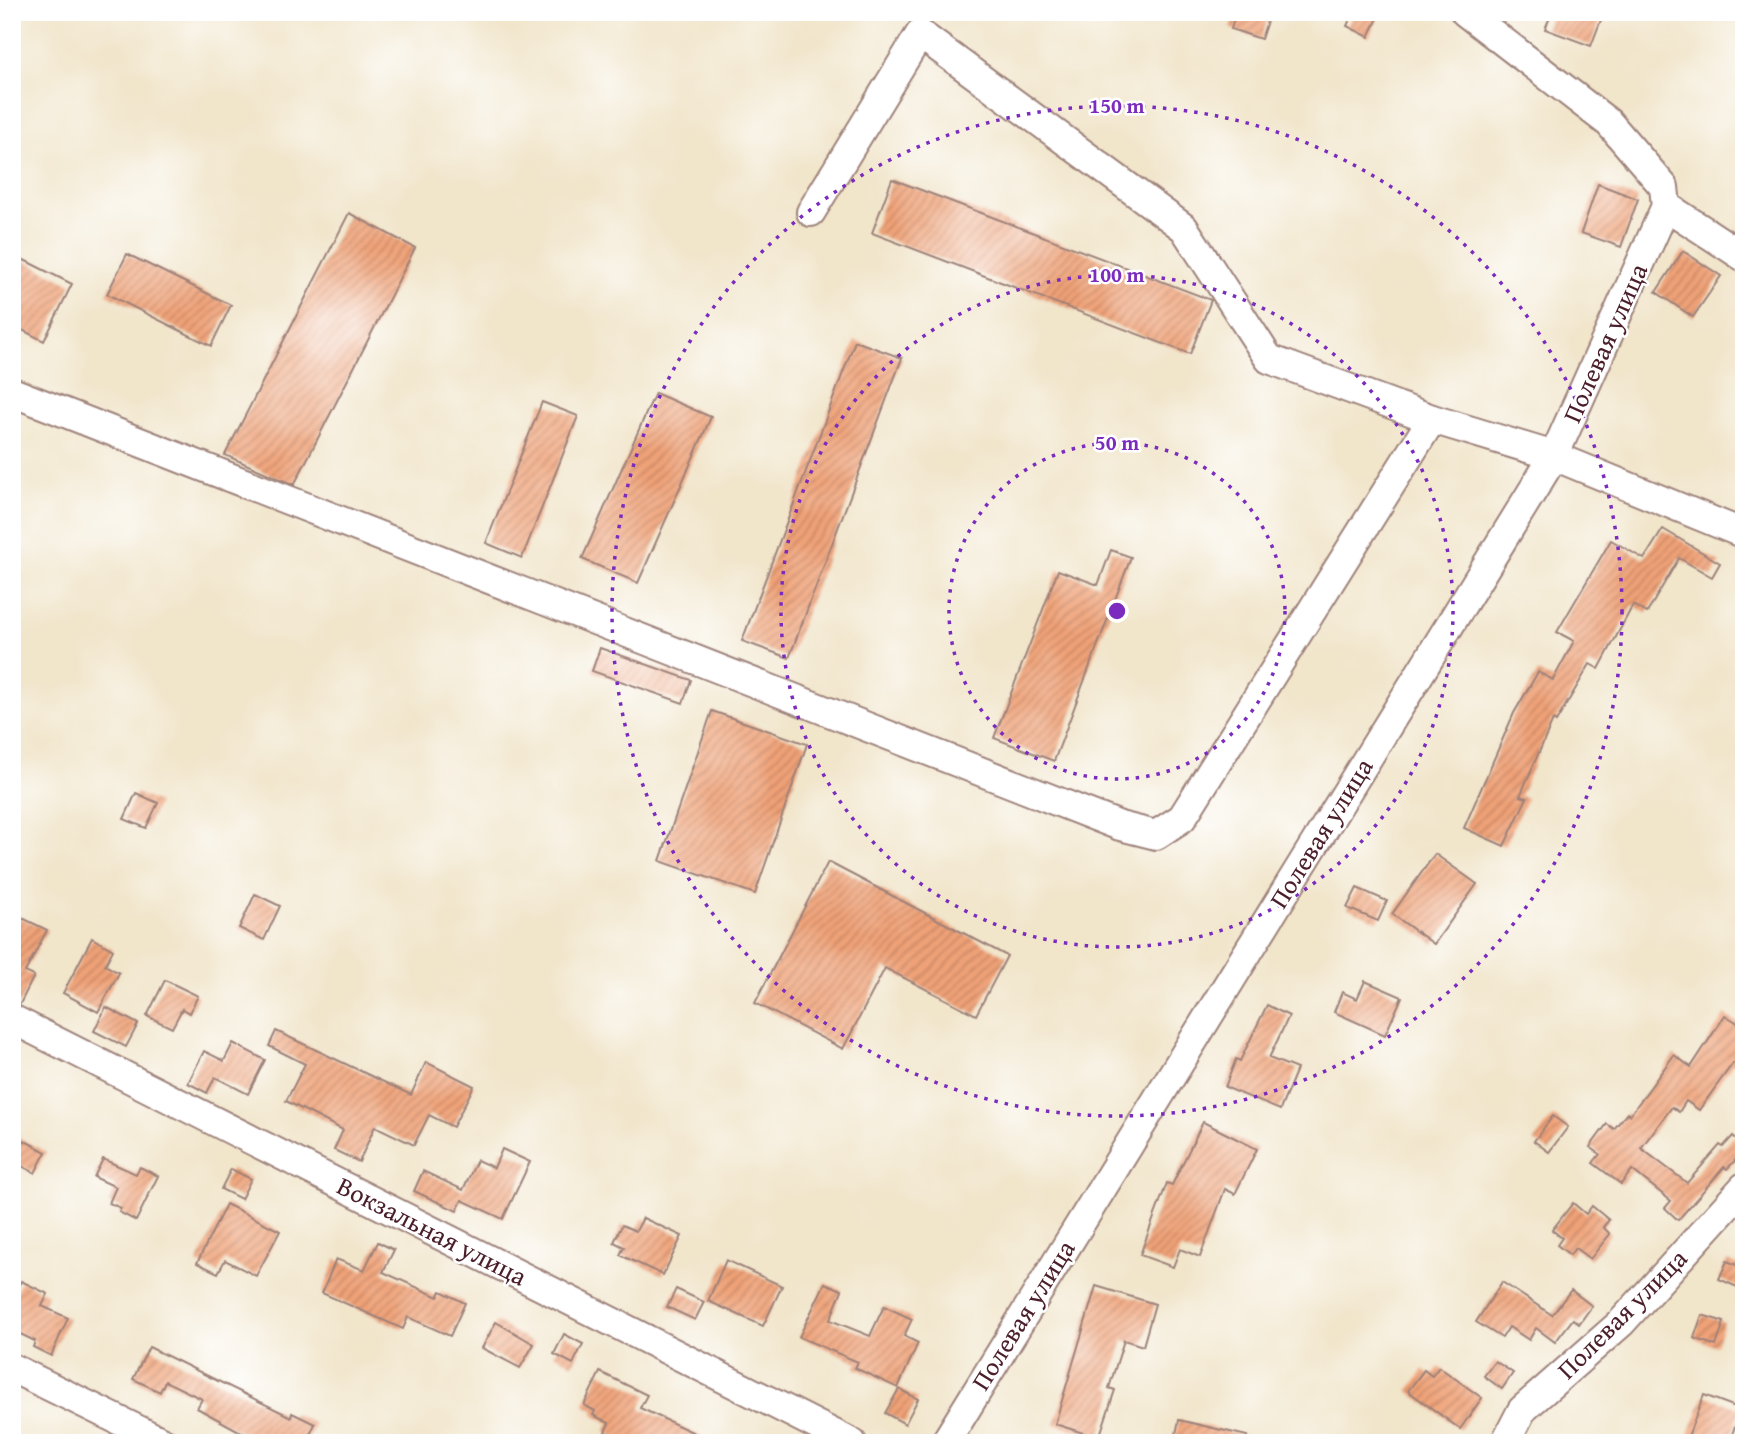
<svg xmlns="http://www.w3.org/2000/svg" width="1756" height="1455" viewBox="0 0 1756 1455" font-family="'Gentium Book Plus',serif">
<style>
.building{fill:url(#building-hatch)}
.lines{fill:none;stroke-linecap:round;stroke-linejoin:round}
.minor-casing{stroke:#9e827a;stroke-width:32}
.minor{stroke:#fff;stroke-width:28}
.ring{fill:none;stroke:#7b2cbf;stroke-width:3.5;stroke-dasharray:3.5 7}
.labels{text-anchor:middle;stroke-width:5;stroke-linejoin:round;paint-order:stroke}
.street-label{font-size:26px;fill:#4a1f2b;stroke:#fff}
.centre{fill:#7b2cbf;stroke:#fff;stroke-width:3.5}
.ring-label{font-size:21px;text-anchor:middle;font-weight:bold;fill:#7b2cbf;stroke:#fff;stroke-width:5;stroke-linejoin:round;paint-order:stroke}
</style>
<defs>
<pattern id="building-hatch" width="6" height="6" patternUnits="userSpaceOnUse" patternTransform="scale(1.75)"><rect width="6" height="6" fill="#f0a277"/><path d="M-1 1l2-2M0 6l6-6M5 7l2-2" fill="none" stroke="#c48362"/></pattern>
</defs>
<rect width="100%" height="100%" fill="#fff"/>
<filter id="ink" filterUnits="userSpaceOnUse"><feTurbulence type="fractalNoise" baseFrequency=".0143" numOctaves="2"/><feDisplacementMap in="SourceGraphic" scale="14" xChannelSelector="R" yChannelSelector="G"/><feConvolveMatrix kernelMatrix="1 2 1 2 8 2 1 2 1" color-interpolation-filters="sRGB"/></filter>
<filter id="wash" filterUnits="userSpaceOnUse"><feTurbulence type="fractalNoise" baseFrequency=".00686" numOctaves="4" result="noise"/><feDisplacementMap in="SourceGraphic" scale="28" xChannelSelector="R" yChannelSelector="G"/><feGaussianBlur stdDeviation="1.57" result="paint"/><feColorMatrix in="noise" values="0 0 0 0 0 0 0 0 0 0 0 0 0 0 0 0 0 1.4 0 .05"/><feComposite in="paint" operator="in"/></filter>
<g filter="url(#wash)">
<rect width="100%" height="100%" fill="#f1e5ca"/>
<g id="blocks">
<g class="building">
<polygon points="1236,12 1270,12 1261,39 1231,29"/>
<polygon points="1353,12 1381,12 1369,37 1347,26"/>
<polygon points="1552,12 1604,12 1591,46 1545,29"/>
<polygon points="892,179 1211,300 1190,354 872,233"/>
<polygon points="1598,184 1638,199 1621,247 1581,233"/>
<polygon points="349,213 415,248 294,485 225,455"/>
<polygon points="1683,251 1721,276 1693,317 1656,292"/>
<polygon points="12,254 72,284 44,341 12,325"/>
<polygon points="127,254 231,305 211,346 107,294"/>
<polygon points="855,341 902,358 789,658 742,641"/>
<polygon points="655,393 711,417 638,583 582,559"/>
<polygon points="542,402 578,416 522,558 486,543"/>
<polygon points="1663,529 1720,563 1712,577 1679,558 1647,613 1633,605 1599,669 1590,664 1556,722 1553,720 1520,796 1527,798 1504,846 1464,828 1514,713 1538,672 1553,680 1574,641 1557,632 1611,540 1644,559"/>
<polygon points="1111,550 1131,557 1054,761 994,738 1058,570 1098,585"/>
<polygon points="600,648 691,680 683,703 592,671"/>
<polygon points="712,711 807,744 755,894 660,861"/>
<polygon points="136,793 158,803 146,828 124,819"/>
<polygon points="1435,854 1477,884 1434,944 1392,914"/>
<polygon points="828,862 1007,956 976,1015 885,968 843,1049 755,1003"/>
<polygon points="1357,888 1387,901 1378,921 1347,908"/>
<polygon points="255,894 280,906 264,940 239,928"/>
<polygon points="12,913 47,930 25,972 34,976 20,1004 12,1003"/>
<polygon points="92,938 113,950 105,965 119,973 98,1012 63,993"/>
<polygon points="165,980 198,996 189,1013 182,1009 172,1028 147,1016"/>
<polygon points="1365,981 1402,997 1385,1035 1334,1012 1342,992 1357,999"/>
<polygon points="1267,1005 1289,1016 1269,1058 1297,1069 1280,1110 1225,1087 1236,1059 1240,1061"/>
<polygon points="106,1007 138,1024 126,1047 94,1031"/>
<polygon points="1725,1015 1744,1027 1744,1070 1733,1063 1699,1110 1686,1101 1679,1112 1672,1107 1641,1148 1687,1183 1720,1145 1723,1147 1733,1136 1744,1146 1744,1151 1727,1169 1724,1167 1678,1220 1665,1208 1671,1201 1632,1170 1621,1184 1593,1163 1600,1154 1590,1147 1607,1124 1614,1129 1627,1113 1630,1115 1674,1055 1691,1067"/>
<polygon points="276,1031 411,1095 426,1062 474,1086 453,1127 429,1115 414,1145 375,1126 359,1162 334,1150 343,1130 286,1101 305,1064 269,1046"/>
<polygon points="233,1043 265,1060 248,1094 215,1077 207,1093 188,1083 204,1051 224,1061"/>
<polygon points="1553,1116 1568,1127 1549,1152 1534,1141"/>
<polygon points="1203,1122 1257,1149 1235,1194 1225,1189 1200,1257 1180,1249 1173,1267 1140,1255 1167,1183 1172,1185"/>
<polygon points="12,1134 46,1152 35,1173 12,1161"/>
<polygon points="502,1149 530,1162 503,1219 462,1200 457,1211 414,1191 423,1171 463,1190 477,1160 494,1168"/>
<polygon points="103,1159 136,1174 140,1167 158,1176 136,1221 119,1212 121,1208 109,1203 116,1187 94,1177"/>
<polygon points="231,1169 251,1179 241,1199 221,1189"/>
<polygon points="1573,1203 1586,1214 1592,1206 1609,1220 1603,1227 1610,1234 1590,1259 1575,1248 1570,1255 1557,1245 1562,1238 1552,1230"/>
<polygon points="226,1204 280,1231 256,1276 225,1260 218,1273 197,1263"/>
<polygon points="643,1218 682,1236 663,1275 620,1255 624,1247 614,1242 622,1225 636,1231"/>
<polygon points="378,1242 394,1250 383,1272 438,1297 441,1291 465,1303 450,1336 408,1317 403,1329 322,1293 336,1259 364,1270"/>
<polygon points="726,1260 782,1286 763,1326 708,1301"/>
<polygon points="1727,1261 1744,1268 1744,1290 1719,1279"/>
<polygon points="21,1281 48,1294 42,1306 68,1318 51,1356 33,1347 35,1341 12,1330 12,1301"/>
<polygon points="1502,1282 1552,1315 1571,1290 1592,1306 1579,1324 1573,1319 1555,1342 1536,1328 1529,1340 1509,1327 1502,1338 1476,1322"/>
<polygon points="825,1283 842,1290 830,1320 870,1336 884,1306 912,1319 904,1336 918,1343 898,1388 855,1368 858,1362 799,1337"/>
<polygon points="1096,1286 1155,1304 1143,1346 1124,1340 1109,1388 1115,1390 1099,1438 1055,1424"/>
<polygon points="676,1289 704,1302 695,1320 667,1307"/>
<polygon points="1702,1315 1724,1322 1716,1346 1694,1338"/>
<polygon points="496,1322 534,1344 520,1368 482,1348"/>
<polygon points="564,1334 583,1344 573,1364 554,1354"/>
<polygon points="149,1347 291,1417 292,1413 315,1424 306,1443 261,1443 197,1408 202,1399 165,1381 160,1392 133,1379"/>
<polygon points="1495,1361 1513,1373 1502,1389 1484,1376"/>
<polygon points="1439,1367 1482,1398 1460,1429 1408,1391 1424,1370 1432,1376"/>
<polygon points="600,1372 647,1395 640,1408 716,1443 626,1443 605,1432 609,1423 593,1415 595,1411 584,1405"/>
<polygon points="899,1389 918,1399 905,1424 885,1413"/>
<polygon points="1704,1395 1741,1409 1729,1443 1697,1443 1687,1439"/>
<polygon points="1179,1420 1247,1436 1246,1443 1174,1443"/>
</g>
</g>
</g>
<g filter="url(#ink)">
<use href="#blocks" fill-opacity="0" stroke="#9e827a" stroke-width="2"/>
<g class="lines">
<g class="minor-casing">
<g id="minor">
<polyline points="1465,12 1609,123 1664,187 1666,206 1744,257"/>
<polyline points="811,212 920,34 1184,228 1269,359 1432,419"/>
<polyline points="12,392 1120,826 1156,835 1182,818 1432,419 1554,456 1744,534"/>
<polyline points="12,1019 852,1443"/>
<polyline points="12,1368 165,1443"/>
<polyline points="945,1443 1554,456 1666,206"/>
<polyline points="1505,1443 1522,1410 1621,1323 1744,1187"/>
</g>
</g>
<use href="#minor" class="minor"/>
</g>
</g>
<g class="ring">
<circle cx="1117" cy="611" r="168"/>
<circle cx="1117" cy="611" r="336"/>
<circle cx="1117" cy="611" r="505"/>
</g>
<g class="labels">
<g class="street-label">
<text transform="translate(1605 343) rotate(-66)" y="9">Полевая улица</text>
<text transform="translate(1321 833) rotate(-58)" y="9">Полевая улица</text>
<text transform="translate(432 1231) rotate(27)" y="9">Вокзальная улица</text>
<text transform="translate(1622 1314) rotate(-45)" y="9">Полевая улица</text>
<text transform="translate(1023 1315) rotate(-58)" y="9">Полевая улица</text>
</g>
</g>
<circle cx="1117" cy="611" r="10" class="centre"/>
<g class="ring-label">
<text x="1117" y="113">150 m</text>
<text x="1117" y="282">100 m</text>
<text x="1117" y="450">50 m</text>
</g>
<rect width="1756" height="1455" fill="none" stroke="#fff" stroke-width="42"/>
</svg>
